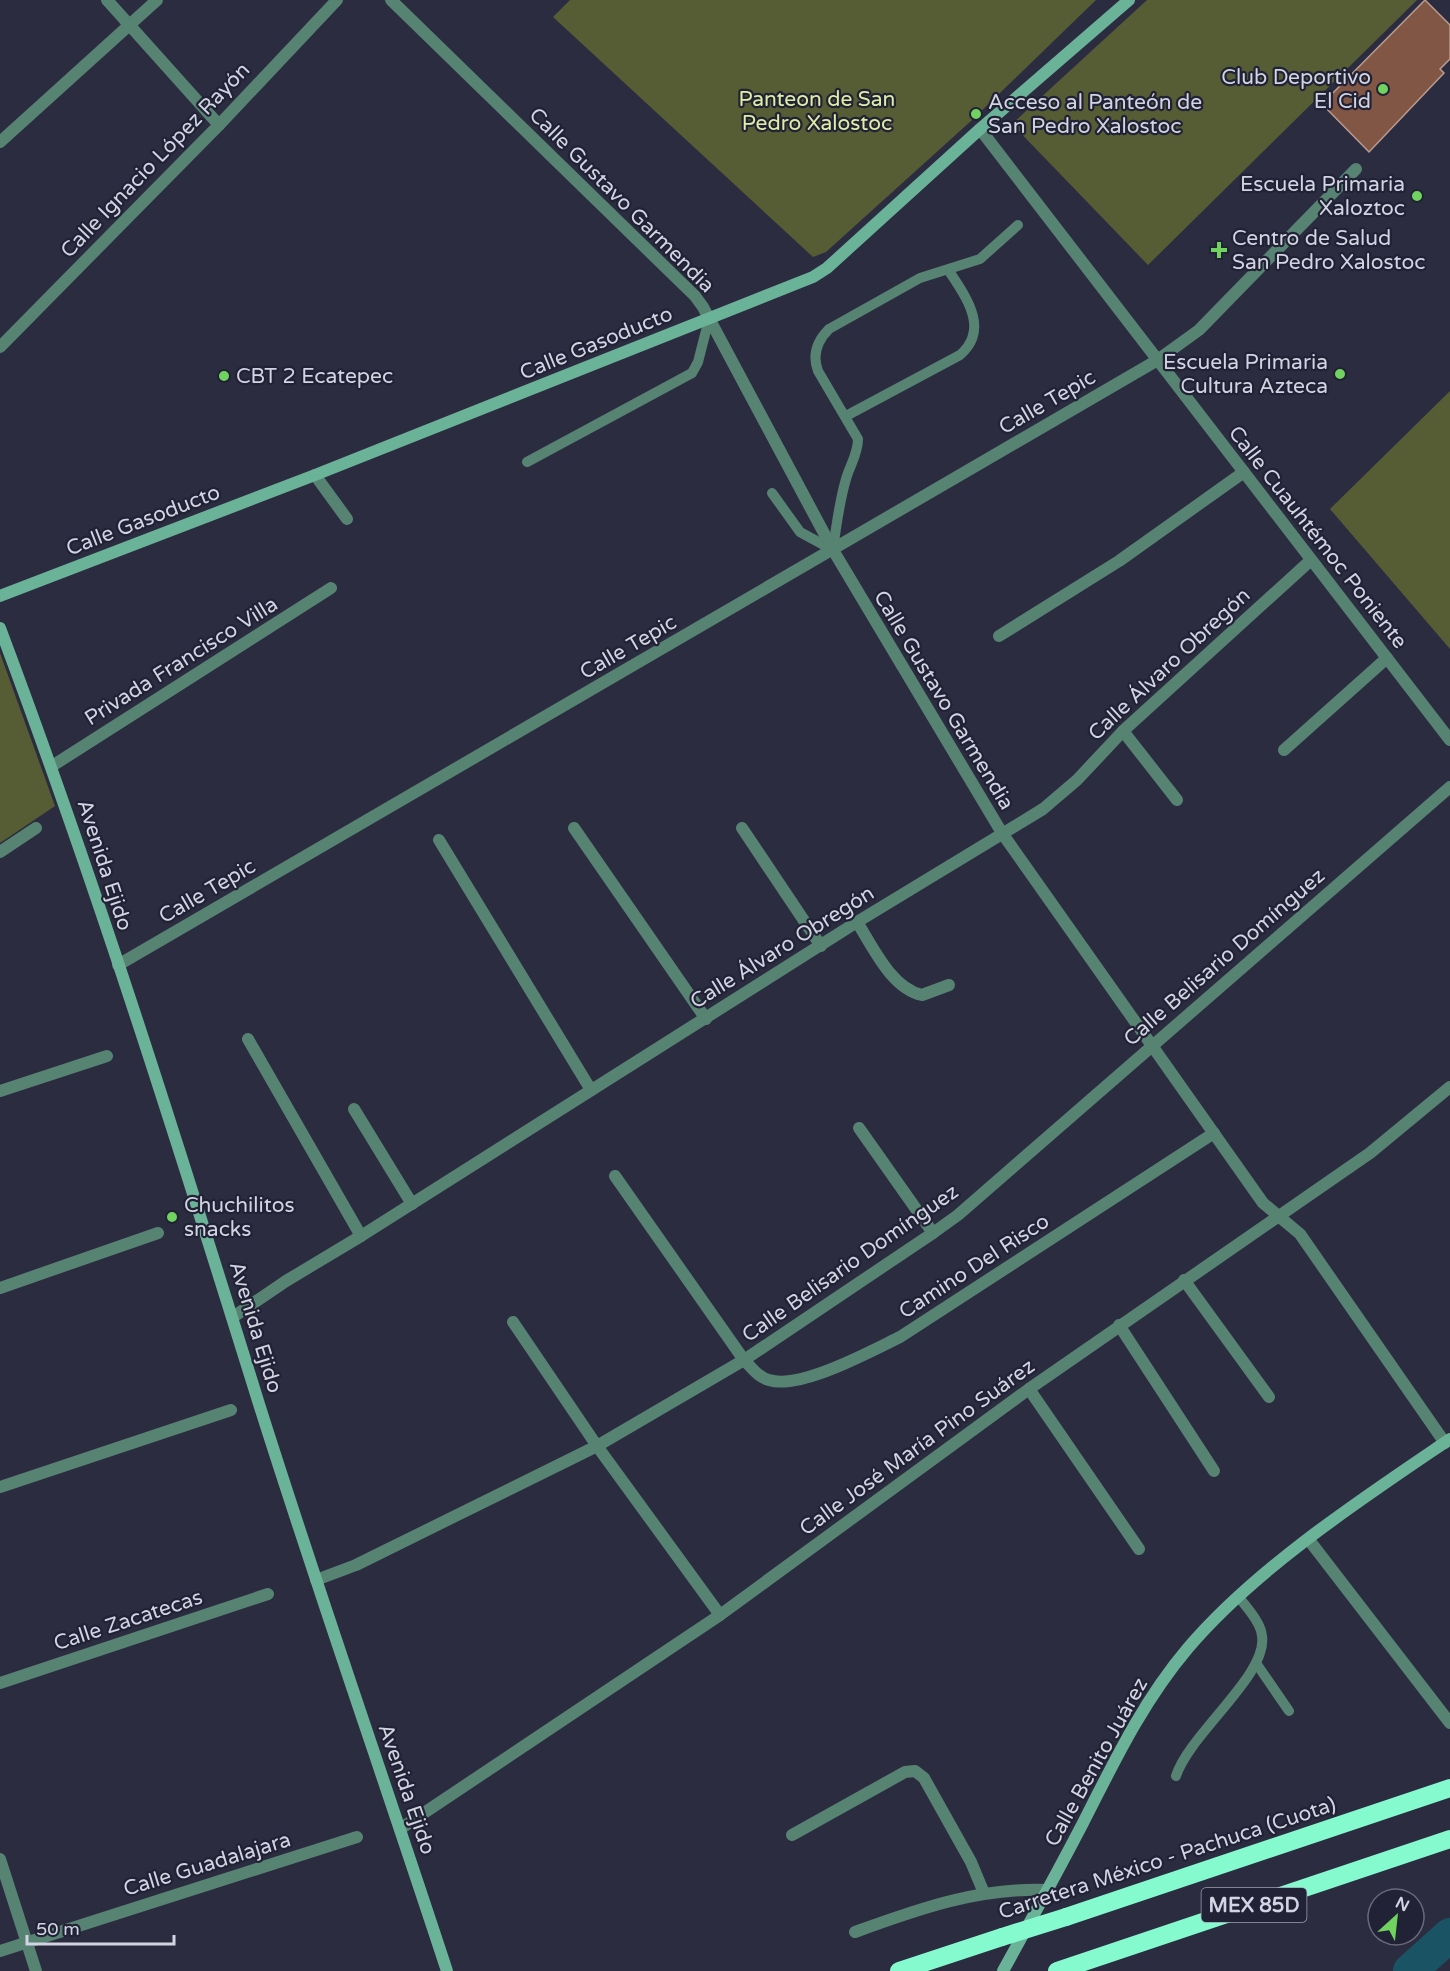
<svg xmlns="http://www.w3.org/2000/svg" width="1450" height="1971" viewBox="0 0 1450 1971" font-family="'Varela Round',sans-serif">
<style>
.green{fill:#565c34}
.lines{fill:none;stroke-linecap:round;stroke-linejoin:round}
.river{stroke:#1a5464;stroke-width:34}
.building{fill:#815645;stroke:#b99c91;stroke-width:1.5}
.lane{stroke:#578372;stroke-width:10}
.street{stroke:#578372;stroke-width:12}
.secondary{stroke:#6bb398;stroke-width:12}
.highway{stroke:#85facf;stroke-width:18}
.highway-bridge{stroke:#85facf;stroke-width:18}
.poi-dot{fill:#70d35f;stroke:#222236;stroke-width:2}
.labels{text-anchor:middle;stroke-width:4.5;stroke-linejoin:round;paint-order:stroke}
.shield{fill:#222236;stroke:#9e9fae;stroke-width:1.5}
.shield-label{font-size:20px;font-weight:bold;fill:#d3d4e1}
.poi-label{font-size:21px;fill:#d3d4e1;stroke:#222236;text-anchor:start}
.park-label{font-size:21px;fill:#e0eda4;stroke:#222236}
.street-label{font-size:21px;fill:#d3d4e1;stroke:#222236}
</style>
<rect width="100%" height="100%" fill="#2c2c41"/>
<g class="green">
<polygon points="570,0 1096,0 971,121 826,252 813,257 553,17"/>
<polygon points="1147,0 1417,0 1148,265 1012,124"/>
<polygon points="1450,391 1450,649 1330,509"/>
<polygon points="0,653 55,806 0,843"/>
</g>
<g class="lines">
<polyline class="river" points="1410,1971 1450,1935"/>
</g>
<polygon class="building" points="1425,0 1450,25 1450,59 1440,69 1444,73 1369,152 1322,104"/>
<g class="lines">
<g class="lane">
<path d="M846,416L960,355C990,329 966,297 949,271"/>
<polyline points="527,462 692,373 698,362 709,319"/>
<path d="M772,493L800,532L833,550C836,527 839,503 846,479C850,465 858,454 858,439L818,371C812,355 817,341 829,329L920,278L980,259L1018,225"/>
<polyline points="1256,1663 1289,1711"/>
<path d="M1176,1776C1190,1733 1268,1675 1262,1636C1261,1622 1246,1607 1238,1596"/>
</g>
<g class="street">
<polyline points="107,0 219,125"/>
<polyline points="391,0 695,296 703,307 833,550 1002,833 1263,1203 1300,1234 1445,1443"/>
<polyline points="980,129 1450,740"/>
<polyline points="0,142 157,0"/>
<polyline points="0,347 219,125 337,0"/>
<polyline points="315,475 347,519"/>
<polyline points="999,636 1119,561 1244,472"/>
<polyline points="1123,731 1177,800"/>
<polyline points="1284,750 1387,658"/>
<polyline points="52,766 331,588"/>
<polyline points="574,828 706,1019"/>
<polyline points="742,828 821,946"/>
<polyline points="439,840 591,1090"/>
<polyline points="0,852 36,828"/>
<path d="M857,922C873,947 891,988 922,995L949,985"/>
<polyline points="118,965 1156,361 1199,330 1356,169"/>
<polyline points="248,1039 361,1236"/>
<polyline points="0,1091 107,1056"/>
<polyline points="354,1109 412,1204"/>
<polyline points="859,1128 933,1233"/>
<path d="M615,1176L744,1360C752,1368 758,1377 769,1380C800,1390 871,1351 900,1337L1214,1133"/>
<polyline points="1184,1280 1269,1397"/>
<polyline points="0,1288 158,1233"/>
<polyline points="233,1317 286,1281 361,1236 857,922 1043,809 1077,780 1123,731 1311,560"/>
<polyline points="513,1322 597,1446 720,1615"/>
<polyline points="1119,1325 1214,1471"/>
<polyline points="1029,1389 1139,1549"/>
<polyline points="0,1487 231,1410"/>
<polyline points="1309,1540 1450,1723"/>
<polyline points="316,1580 356,1565 597,1446 744,1360 933,1233 958,1215 1450,787"/>
<polyline points="0,1683 268,1594"/>
<polyline points="400,1829 720,1615 1029,1389 1370,1153 1450,1087"/>
<polyline points="792,1835 905,1772 915,1771 924,1778 971,1862 984,1893"/>
<polyline points="0,1859 36,1971"/>
<path d="M855,1932C918,1909 980,1887 1048,1890"/>
<polyline points="0,1951 357,1837"/>
</g>
<g class="secondary">
<polyline points="0,596 315,475 813,277 827,268 980,129 1129,0"/>
<path d="M0,628C96,883 178,1144 259,1404C319,1594 385,1782 447,1971"/>
<path d="M1003,1971C1030,1922 1057,1873 1083,1823C1114,1762 1143,1701 1188,1648C1256,1568 1363,1498 1450,1439"/>
</g>
<g class="highway">
<polyline points="1066,1917 1450,1788"/>
<polyline points="899,1971 1002,1937"/>
<polyline points="1057,1971 1450,1839"/>
</g>
<polyline class="highway-bridge" points="1002,1937 1066,1917"/>
</g>
<g class="poi-dot">
<circle cx="1383" cy="89" r="6"/>
<circle cx="976" cy="114" r="6"/>
<circle cx="1417" cy="196" r="6"/>
<path d="M1216 241h6v6h6v6h-6v6h-6v-6h-6v-6h6z"/>
<circle cx="1340" cy="374" r="6"/>
<circle cx="224" cy="376" r="6"/>
<circle cx="172" cy="1217" r="6"/>
</g>
<g class="labels">
<rect class="shield" x="1201.5" y="1888" width="105" height="34" rx="4.5"/>
<g class="shield-label">
<text x="1254" y="1912">MEX 85D</text>
</g>
<g class="poi-label">
<text x="1371" y="84" text-anchor="end">Club Deportivo<tspan x="1371" dy="24">El Cid</tspan></text>
<text x="988" y="109">Acceso al Panteón de<tspan x="988" dy="24">San Pedro Xalostoc</tspan></text>
<text x="1405" y="191" text-anchor="end">Escuela Primaria<tspan x="1405" dy="24">Xaloztoc</tspan></text>
<text x="1232" y="245">Centro de Salud<tspan x="1232" dy="24">San Pedro Xalostoc</tspan></text>
<text x="1328" y="369" text-anchor="end">Escuela Primaria<tspan x="1328" dy="24">Cultura Azteca</tspan></text>
<text x="236" y="383">CBT 2 Ecatepec</text>
<text x="184" y="1212">Chuchilitos<tspan x="184" dy="24">snacks</tspan></text>
</g>
<g class="park-label">
<text x="817" y="106">Panteon de San<tspan x="817" dy="24">Pedro Xalostoc</tspan></text>
</g>
<g class="street-label">
<text transform="translate(155 160) rotate(-46)" y="7">Calle Ignacio López Rayón</text>
<text transform="translate(622 200) rotate(45)" y="7">Calle Gustavo Garmendia</text>
<text transform="translate(596 343) rotate(-22)" y="7">Calle Gasoducto</text>
<text transform="translate(1047 402) rotate(-30)" y="7">Calle Tepic</text>
<text transform="translate(143 520) rotate(-21)" y="7">Calle Gasoducto</text>
<text transform="translate(1318 537) rotate(52)" y="7">Calle Cuauhtémoc Poniente</text>
<text transform="translate(628 647) rotate(-30)" y="7">Calle Tepic</text>
<text transform="translate(181 661) rotate(-32)" y="7">Privada Francisco Villa</text>
<text transform="translate(1169 664) rotate(-43)" y="7">Calle Álvaro Obregón</text>
<text transform="translate(944 700) rotate(59)" y="7">Calle Gustavo Garmendia</text>
<text transform="translate(105 865) rotate(72)" y="7">Avenida Ejido</text>
<text transform="translate(207 891) rotate(-30)" y="7">Calle Tepic</text>
<text transform="translate(782 947) rotate(-32)" y="7">Calle Álvaro Obregón</text>
<text transform="translate(1224 957) rotate(-41)" y="7">Calle Belisario Domínguez</text>
<text transform="translate(850 1263) rotate(-35)" y="7">Calle Belisario Domínguez</text>
<text transform="translate(974 1266) rotate(-33)" y="7">Camino Del Risco</text>
<text transform="translate(256 1327) rotate(73)" y="7">Avenida Ejido</text>
<text transform="translate(917 1447) rotate(-36)" y="7">Calle José María Pino Suárez</text>
<text transform="translate(128 1620) rotate(-18)" y="7">Calle Zacatecas</text>
<text transform="translate(1096 1762) rotate(-61)" y="7">Calle Benito Juárez</text>
<text transform="translate(407 1789) rotate(71)" y="7">Avenida Ejido</text>
<text transform="translate(1167 1858) rotate(-18)" y="7">Carretera México - Pachuca (Cuota)</text>
<text transform="translate(207 1864) rotate(-17)" y="7">Calle Guadalajara</text>
</g>
</g>
<g transform="translate(1396 1917) rotate(27)"><circle r="28" fill="#222236" stroke="#69697a" stroke-width="1.5"/>
<path d="M0-4.5L10 22L0 15L-10 22Z" fill="#70d35f"/>
<text y="-9" font-size="16" font-weight="bold" text-anchor="middle" fill="#d3d4e1">N</text>
</g>
<path d="M27 1935v9h147v-9" fill="none" stroke="#d3d4e1" stroke-width="3"/>
<text x="36" y="1935" font-size="18" fill="#d3d4e1" stroke="#222236" stroke-width="4.5" paint-order="stroke">50 m</text>
</svg>
